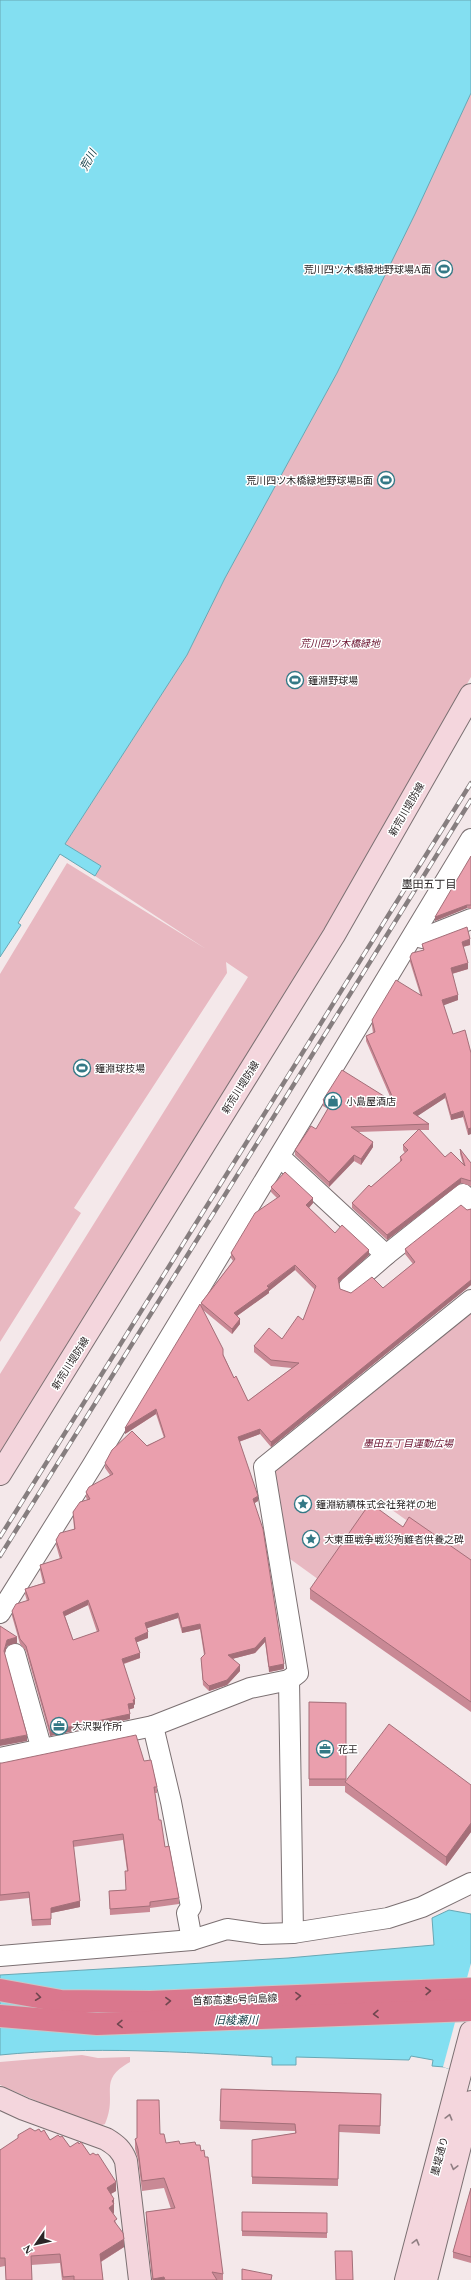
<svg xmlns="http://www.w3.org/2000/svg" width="471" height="2280" viewBox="0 0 471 2280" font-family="'Times New Roman','Noto Sans JP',serif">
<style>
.green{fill:#e8b8c1}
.water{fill:#83dff1;stroke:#68a7b4}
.pier{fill:#f4e8ea}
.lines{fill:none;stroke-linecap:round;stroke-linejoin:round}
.street-casing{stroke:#7b7072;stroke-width:22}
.secondary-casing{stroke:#7b7072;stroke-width:24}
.highway-casing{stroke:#c8c6c7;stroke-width:24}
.street{stroke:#fff;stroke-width:20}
.secondary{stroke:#f4d6dd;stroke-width:22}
.highway{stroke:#da778d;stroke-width:22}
.rail-casing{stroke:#867e7f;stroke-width:4.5}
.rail{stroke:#fff;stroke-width:3;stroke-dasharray:9;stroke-linecap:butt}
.wall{fill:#c98995;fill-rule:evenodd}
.shaded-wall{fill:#a46f79}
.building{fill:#ea9fad;stroke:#a46f79;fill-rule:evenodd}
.oneway{stroke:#70464f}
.oneway2{stroke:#8f7e82}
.labels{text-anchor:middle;stroke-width:3;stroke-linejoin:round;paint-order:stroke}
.poi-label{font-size:10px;fill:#2a2526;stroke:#fff;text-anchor:start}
.park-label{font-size:10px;font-style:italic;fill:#6a1330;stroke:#fff}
.street-label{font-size:10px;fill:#2a2526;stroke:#fff}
.water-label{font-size:11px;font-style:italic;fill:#143f47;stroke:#fff}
.neighbourhood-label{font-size:11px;fill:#2a2526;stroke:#fff}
</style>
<rect width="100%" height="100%" fill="#f4e8ea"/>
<g class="green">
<polygon points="471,93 471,677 284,1000 0,1454 0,1374 248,977 226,962 227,973 74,1208 81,1213 0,1342 0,974 67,863 206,949 95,876 101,866 65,844 187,655 225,578 337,373"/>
<polygon points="471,1310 471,1566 378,1500 322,1582 286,1556 271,1470"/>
<path d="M82,2055L98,2058L130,2057V2062C96,2081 119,2093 105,2124L97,2127L60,2114L39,2102L0,2085V2062Z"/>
</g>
<g class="water">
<polygon points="0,0 471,0 471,93 415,214 337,373 225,578 187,655 65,844 101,866 95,876 60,854 18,923 21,925 0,957"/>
<path d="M449,1910L471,1914V2076L444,2067L432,2066L433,2060L411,2056L409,2060L296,2057V2065H272V2057C180,2052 92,2046 0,2055V1975L288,1958L434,1945L432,1918Z"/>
</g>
<polygon class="pier" points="471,1963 471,2076 443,2067"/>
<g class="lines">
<g class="street-casing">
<g id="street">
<polyline points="414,936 423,938 471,919"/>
<polyline points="280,1157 386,1255"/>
<polyline points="349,1287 386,1255 463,1194 471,1204"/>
<polyline points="0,1613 92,1466 471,839"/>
<polyline points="15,1654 42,1750"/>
<polyline points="153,1726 171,1802 191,1907 187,1913 192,1940"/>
<polyline points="0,1758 153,1726 250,1688 289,1680"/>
<polyline points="293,1933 289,1680 298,1673 264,1467 471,1300"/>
<polyline points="0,1956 192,1940 227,1929 262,1934 293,1933 388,1918 422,1907 471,1883"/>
</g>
</g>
<g class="secondary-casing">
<g id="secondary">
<polyline points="0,1474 334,935 471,695"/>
<path d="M0,2098L24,2109L106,2139C116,2145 122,2150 126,2161L140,2280"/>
<polyline points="406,2280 471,2032"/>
<polyline points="426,2280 471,2102"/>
</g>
</g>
<g class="highway-casing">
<g id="highway">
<polyline points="0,1990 61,2001 150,2002 471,1989"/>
<polyline points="0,2016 97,2024 471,2010"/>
</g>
</g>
<use href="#street" class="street"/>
<use href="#secondary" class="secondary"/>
<use href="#highway" class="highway"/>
<g class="rail-casing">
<g id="rail">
<polyline points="0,1537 471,783"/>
<polyline points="0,1556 471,800"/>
</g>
</g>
<use href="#rail" class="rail"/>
</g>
<g class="wall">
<polygon points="471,856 471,909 467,908 435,921"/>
<polygon points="422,944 470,945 463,947 468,969 452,974 458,1000 443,1005 453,1034 471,1053 471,1134 468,1135 463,1117 451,1120 445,1098 417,1116 429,1124 429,1130 420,1130 445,1157 463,1164 460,1154 460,1149 471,1163 471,1186 461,1183 387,1240 352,1208 352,1203 400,1162 400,1157 405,1153 403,1150 403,1145 418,1130 358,1132 373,1147 361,1165 354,1161 329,1187 295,1155 295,1150 316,1129 328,1109 323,1106 323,1100 392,1101 366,1041 366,1036 373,1033 372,1026 372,1020 420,994 410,962 410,957 423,950"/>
<path d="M271,1187L313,1203L309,1208L335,1233L369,1255L339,1282L340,1289L351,1293L383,1288L413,1264L405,1254V1249L467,1210L471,1209V1285L271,1447L260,1434L239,1442L258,1501L254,1503L284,1669L269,1672L265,1642L255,1653L232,1659L240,1671L227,1685L209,1691L203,1685L201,1658L204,1655L200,1629L182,1633L178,1618L146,1628L148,1638L136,1642L140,1658L124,1664L135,1704L134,1705V1708L129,1709L130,1719L50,1736L26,1651L20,1644L12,1616V1611L27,1601L25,1594V1589L43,1583L40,1570V1565L60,1559L56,1545V1540L74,1529L73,1512L87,1500L86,1497V1492L110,1475L105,1468V1463L164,1438L156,1414L125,1434L201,1306V1303L233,1261L231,1258V1253L277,1198L271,1192ZM295,1270L315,1290L303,1320L282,1339L254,1346V1352L271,1366L292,1368L248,1401L234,1378L203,1310L232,1334L240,1324L237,1316L269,1293V1291ZM88,1605L97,1632L73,1640L65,1616Z"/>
<polygon points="403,1527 471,1560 471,1712 310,1599 310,1589"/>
<polygon points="309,1702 346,1703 346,1782 471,1785 471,1832 446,1866 345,1792 345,1786 309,1786"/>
<polygon points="144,1761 157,1787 157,1793 155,1793 159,1820 165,1847 179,1898 179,1904 150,1908 150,1912 110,1915 109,1891 126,1890 127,1871 123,1840 73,1847 80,1907 51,1913 51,1925 32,1926 29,1898 0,1901 0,1763 2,1763"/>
<polygon points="221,2089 381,2094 380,2134 339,2132 338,2186 252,2184 252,2140 295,2133 295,2131 220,2129"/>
<polygon points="35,2131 41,2132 50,2140 60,2137 70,2147 79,2144 90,2155 116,2191 111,2194 114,2208 114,2213 113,2214 124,2247 101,2262 103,2280 62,2280 60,2263 31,2265 32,2280 6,2280 5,2266 0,2267 0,2150"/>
<polygon points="160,2134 166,2143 196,2145 201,2151 205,2157 223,2274 223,2280 152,2280 146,2222 146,2212 171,2209 164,2188 142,2191 138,2159 135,2149 135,2139"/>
<polygon points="471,2188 471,2263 453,2258 453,2252"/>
<polygon points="242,2212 327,2213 327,2238 242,2236"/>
</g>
<g class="shaded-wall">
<polygon points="467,905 467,908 435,921 435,917"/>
<polygon points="470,939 470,945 462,947 462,942"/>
<polygon points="468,963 468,969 451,974 451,968"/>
<polygon points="458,995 458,1000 442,1006 442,1000"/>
<polygon points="445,1093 445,1098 413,1119 413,1113"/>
<polygon points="463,1111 463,1117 451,1120 451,1115"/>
<polygon points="471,1128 471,1134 468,1135 468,1129"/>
<polygon points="373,1142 373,1147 361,1165 361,1159"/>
<polygon points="354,1155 354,1161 329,1187 329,1182"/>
<polygon points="461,1178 461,1183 387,1240 387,1235"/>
<polygon points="313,1198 313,1203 306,1211 306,1205"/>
<polygon points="369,1250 369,1255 338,1283 338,1278"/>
<polygon points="295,1265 295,1270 269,1291 269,1293 234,1318 234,1313"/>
<polygon points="471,1280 471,1285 271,1447 271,1442"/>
<polygon points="240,1319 240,1324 232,1334 232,1329"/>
<polygon points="156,1409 156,1414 125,1434 125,1428"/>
<polygon points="260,1429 260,1434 238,1442 238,1437"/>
<polygon points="258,1496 258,1501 253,1504 253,1499"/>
<polygon points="88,1600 88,1605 63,1617 63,1612"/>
<polygon points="178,1613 178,1618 145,1629 145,1623"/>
<polygon points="200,1624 200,1629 182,1633 182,1628"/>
<polygon points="148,1632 148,1638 135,1643 135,1638"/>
<polygon points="17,1637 17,1643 7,1646 4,1657 4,1651 7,1640"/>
<polygon points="265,1637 265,1642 255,1653 228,1660 228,1655"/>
<polygon points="140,1653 140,1658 122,1664 122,1659"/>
<polygon points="284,1664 284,1669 269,1672 269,1667"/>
<polygon points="240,1665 240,1671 227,1685 209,1691 209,1686"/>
<polygon points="135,1699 135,1704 134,1705 134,1708 128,1710 128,1704 133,1700"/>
<polygon points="130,1714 130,1719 50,1736 50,1731"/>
<polygon points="27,1735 27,1741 0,1746 0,1740"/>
<polygon points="471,1823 471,1832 446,1866 446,1857"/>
<polygon points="80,1901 80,1907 51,1913 51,1908"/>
<polygon points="116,2182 116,2191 107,2196 107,2188"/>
<polygon points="114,2199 114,2213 109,2217 109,2208 112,2201"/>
<polygon points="124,2239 124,2247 100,2262 100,2254"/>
<polygon points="164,2277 164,2280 153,2280 153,2279"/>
</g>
<g class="building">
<polygon points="471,856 471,905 467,905 435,917"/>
<polygon points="467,927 470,939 462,942 468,963 451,968 458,995 442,1000 453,1034 465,1030 471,1053 471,1128 468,1129 463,1111 451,1115 445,1093 413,1113 429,1124 351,1127 373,1142 361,1159 354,1155 329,1182 295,1150 311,1126 316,1129 330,1105 323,1100 342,1070 395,1103 366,1036 375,1032 372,1020 396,980 422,996 410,957 412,953 424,950 422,944"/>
<polygon points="419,1129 445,1157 451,1152 465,1166 460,1149 471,1163 471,1181 461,1178 387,1235 352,1203 369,1185 371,1187 402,1160 400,1157 408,1150 403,1145"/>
<path d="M285,1172L313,1198L306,1205L335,1233L342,1225L369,1250L338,1278L340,1289L351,1293L372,1277L383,1288L415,1262L405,1249L461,1205L467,1210L471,1209V1280L271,1442L260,1429L238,1437L258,1496L253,1499L263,1529L284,1664L269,1667L265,1637L255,1648L228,1655L240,1665L227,1680L209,1686L203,1680L201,1658L205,1654L200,1624L182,1628L178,1613L145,1623L148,1632L135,1638L140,1653L122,1659L135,1699L133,1700L134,1703L128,1704L130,1714L50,1731L26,1646L20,1639L12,1611L16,1604L29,1600L25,1589L45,1583L40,1565L62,1558L56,1540L60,1533L75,1529L73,1512L80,1502L90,1499L86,1492L89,1487L113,1474L105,1463L112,1450L132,1431L147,1446L165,1437L156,1409L125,1428L200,1304L223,1349V1355L234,1378L236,1376L248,1401L299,1363L271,1360L254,1346L269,1328L282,1339L298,1316L303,1320L316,1286L295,1265L267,1286L269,1288L234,1313L240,1319L232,1329L201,1303L235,1259L231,1253L255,1213L280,1196L271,1187ZM88,1600L99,1631L73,1640L63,1612Z"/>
<polygon points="370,1503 403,1527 409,1517 471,1560 471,1702 310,1589"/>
<polygon points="0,1626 17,1637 7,1640 4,1651 27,1735 0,1740"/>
<polygon points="309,1702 346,1703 346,1779 309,1779"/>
<polygon points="389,1724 471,1785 471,1823 446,1857 345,1782"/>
<polygon points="136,1735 144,1761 151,1760 157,1787 154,1787 159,1820 161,1820 165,1847 169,1846 179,1898 150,1902 150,1906 110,1909 109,1891 126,1890 125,1871 128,1871 123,1834 73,1841 80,1901 51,1908 51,1919 32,1920 29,1892 0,1895 0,1763 2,1763"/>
<polygon points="221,2089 381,2094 380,2126 339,2125 338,2179 252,2177 252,2140 296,2133 295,2124 220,2121"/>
<polygon points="137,2100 159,2100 160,2134 164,2134 166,2143 179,2141 180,2144 195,2142 196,2145 200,2145 201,2151 204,2150 205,2157 208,2157 223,2274 212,2272 217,2280 165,2280 164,2277 153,2279 146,2212 175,2208 164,2178 142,2181 138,2149 135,2139 137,2138"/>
<polygon points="30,2128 35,2131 39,2129 41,2132 44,2130 50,2140 58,2135 60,2137 62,2136 70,2147 78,2142 79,2144 81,2142 90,2155 93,2153 96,2155 98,2154 116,2182 107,2188 114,2199 112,2201 114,2204 109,2208 117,2219 114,2221 123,2233 124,2239 100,2254 103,2280 74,2280 74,2276 63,2277 60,2254 31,2256 32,2280 6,2280 5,2258 0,2258 0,2150 18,2138 18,2135"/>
<polygon points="471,2188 471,2257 453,2252"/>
<polygon points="242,2212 327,2213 327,2233 242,2231"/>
<polygon points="335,2251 352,2251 353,2280 336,2280"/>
<polygon points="242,2269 272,2275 271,2280 242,2280"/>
</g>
<defs><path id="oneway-chevron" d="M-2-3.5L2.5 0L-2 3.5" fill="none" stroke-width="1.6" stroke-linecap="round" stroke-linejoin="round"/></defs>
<g class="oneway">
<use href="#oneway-chevron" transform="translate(428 1991) rotate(-2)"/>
<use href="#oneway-chevron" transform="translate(298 1996) rotate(-2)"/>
<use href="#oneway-chevron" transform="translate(38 1997) rotate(8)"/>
<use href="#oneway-chevron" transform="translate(168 2001) rotate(-2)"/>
<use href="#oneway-chevron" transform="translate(376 2014) rotate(178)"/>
<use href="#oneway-chevron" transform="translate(120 2024) rotate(179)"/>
</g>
<g class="oneway2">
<use href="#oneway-chevron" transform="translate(449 2117) rotate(-75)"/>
<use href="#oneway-chevron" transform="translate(454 2167) rotate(104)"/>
<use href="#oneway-chevron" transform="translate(416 2242) rotate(-75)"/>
</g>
<defs>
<g id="stadium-ring" transform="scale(0.9)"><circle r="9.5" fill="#fff" stroke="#347986" stroke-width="1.5"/><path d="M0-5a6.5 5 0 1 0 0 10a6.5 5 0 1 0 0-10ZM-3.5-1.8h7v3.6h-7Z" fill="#347986"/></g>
<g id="shop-ring" transform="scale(0.9)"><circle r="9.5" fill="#fff" stroke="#347986" stroke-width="1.5"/><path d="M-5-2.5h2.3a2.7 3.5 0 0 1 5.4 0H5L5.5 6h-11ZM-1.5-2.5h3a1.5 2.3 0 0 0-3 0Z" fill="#347986"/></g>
<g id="sight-ring" transform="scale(0.9)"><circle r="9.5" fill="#fff" stroke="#347986" stroke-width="1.5"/><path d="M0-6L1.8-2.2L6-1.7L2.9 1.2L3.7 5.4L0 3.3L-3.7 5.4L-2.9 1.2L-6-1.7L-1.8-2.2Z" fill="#347986"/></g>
<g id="office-ring" transform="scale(0.9)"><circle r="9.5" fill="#fff" stroke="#347986" stroke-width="1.5"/><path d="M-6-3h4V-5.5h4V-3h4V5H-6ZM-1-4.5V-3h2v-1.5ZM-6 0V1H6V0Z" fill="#347986"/></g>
</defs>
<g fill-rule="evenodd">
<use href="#stadium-ring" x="444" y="269"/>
<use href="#stadium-ring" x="386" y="480"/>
<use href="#stadium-ring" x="295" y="680"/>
<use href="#stadium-ring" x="82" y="1068"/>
<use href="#shop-ring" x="333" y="1101"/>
<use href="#sight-ring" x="303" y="1504"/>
<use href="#sight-ring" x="311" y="1539"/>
<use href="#office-ring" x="59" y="1726"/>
<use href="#office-ring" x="325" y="1749"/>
</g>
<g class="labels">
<g class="poi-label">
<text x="431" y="273" text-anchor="end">荒川四ツ木橋緑地野球場A面</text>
<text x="373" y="484" text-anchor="end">荒川四ツ木橋緑地野球場B面</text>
<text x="308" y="684">鐘淵野球場</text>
<text x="95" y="1072">鐘淵球技場</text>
<text x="346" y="1105">小島屋酒店</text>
<text x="316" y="1508">鐘淵紡績株式会社発祥の地</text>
<text x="324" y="1543">大東亜戦争戦災殉難者供養之碑</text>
<text x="72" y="1730">大沢製作所</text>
<text x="338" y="1753">花王</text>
</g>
<g class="park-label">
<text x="340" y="647">荒川四ツ木橋緑地</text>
<text x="408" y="1447">墨田五丁目運動広場</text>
</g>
<g class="street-label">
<text transform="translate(406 809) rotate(-60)" y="4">新荒川堤防線</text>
<text transform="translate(240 1087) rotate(-58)" y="4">新荒川堤防線</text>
<text transform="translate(70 1363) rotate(-58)" y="4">新荒川堤防線</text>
<text transform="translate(235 1999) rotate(-2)" y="4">首都高速6号向島線</text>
<text transform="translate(439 2156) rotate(-75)" y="4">墨堤通り</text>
</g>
<g class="water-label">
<text transform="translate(88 160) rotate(-61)" y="4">荒川</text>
<text x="236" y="2024">旧綾瀬川</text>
</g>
<g class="neighbourhood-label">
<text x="429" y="888">墨田五丁目</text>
</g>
</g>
<g transform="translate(36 2244) rotate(236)" stroke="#ffffff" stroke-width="3" paint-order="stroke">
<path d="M0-3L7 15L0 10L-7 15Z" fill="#2a2526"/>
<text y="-6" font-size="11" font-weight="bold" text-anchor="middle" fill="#2a2526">N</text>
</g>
</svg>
